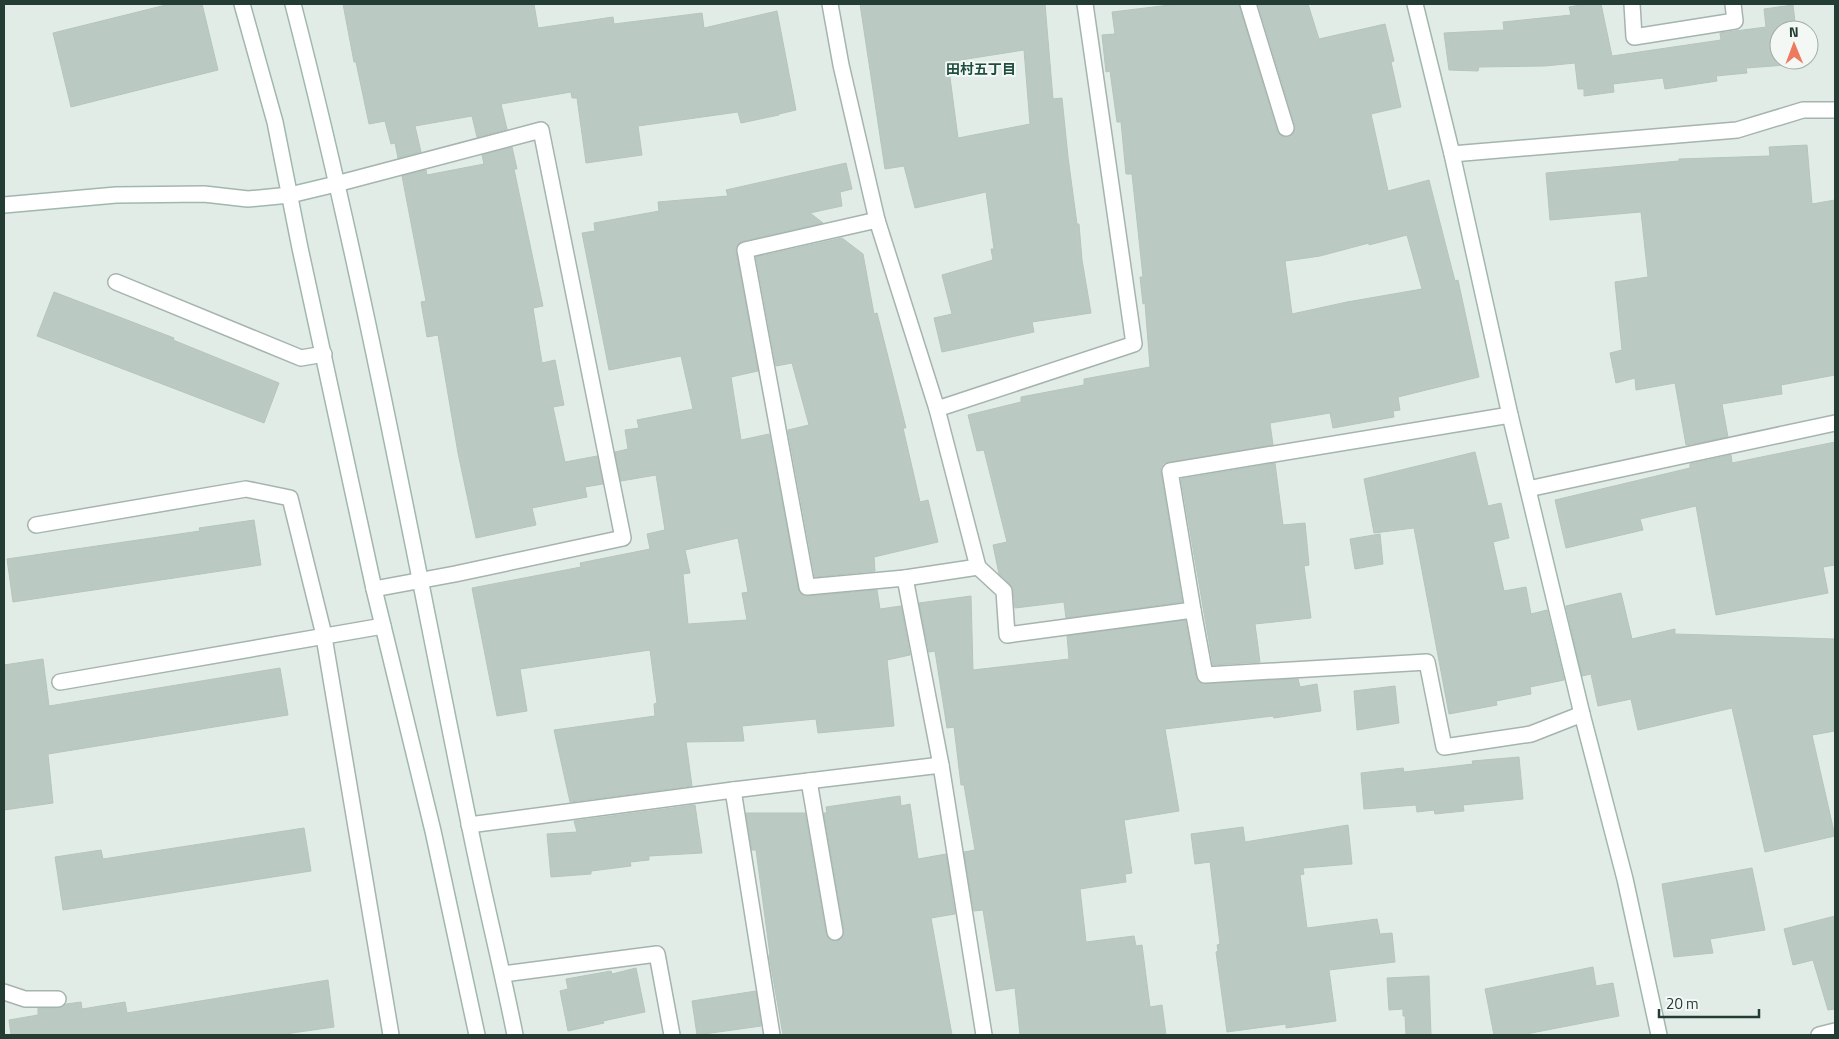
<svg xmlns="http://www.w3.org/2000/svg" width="1839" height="1039" viewBox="0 0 1839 1039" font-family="'Titillium Web','Noto Sans JP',sans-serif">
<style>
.building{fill:#bbc9c3;stroke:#b5c5bd;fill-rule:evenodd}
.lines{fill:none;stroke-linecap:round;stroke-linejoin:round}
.lane-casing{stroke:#a5b4ae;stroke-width:18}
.street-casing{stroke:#a5b4ae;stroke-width:18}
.secondary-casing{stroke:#a1b7ae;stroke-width:18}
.lane{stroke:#fff;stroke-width:15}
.street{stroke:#fff;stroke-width:15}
.secondary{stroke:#fff;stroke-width:15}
.labels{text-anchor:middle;stroke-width:4;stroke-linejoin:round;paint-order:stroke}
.neighbourhood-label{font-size:14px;font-weight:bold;fill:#1f4e3f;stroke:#f3f8f5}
</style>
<rect width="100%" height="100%" fill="#e2ece7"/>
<g class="building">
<polygon points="170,4 202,4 218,70 71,107 53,33"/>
<polygon points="343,4 534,4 538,28 613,17 614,24 702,13 704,28 777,11 796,110 779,114 779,115 741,123 738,112 638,126 642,155 586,163 577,98 572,98 571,92 501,104 507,129 477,137 472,116 415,126 421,152 398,158 395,143 391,144 385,121 369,124 356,62 354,62"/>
<path d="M860,4H1045L1053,99L1062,98L1068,157L1077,224H1079L1082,260L1091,313L1032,322L1034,332L942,352L934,318L952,314L942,275L993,260L991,249H994L986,192L915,208L904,166L885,169ZM1024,50L1030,124L958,138L948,62Z"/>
<path d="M1178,4H1239L1277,131L1280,135L1284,137L1293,134L1295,125L1258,4H1308L1319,39L1385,24L1394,61L1391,62L1401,107L1371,114L1388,191L1429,180L1455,281L1458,280L1479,377L1398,397L1400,410L1393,411L1394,417L1333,428L1330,413L1270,423L1273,445L1164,463L1161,467V473L1182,602L1066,618L1064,602L1015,608L1013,590L1010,584L999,574L993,545L1007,542L984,450L977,451L968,415L1021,402V397L1084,385V379L1150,367L1145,303L1143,304L1140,277H1143L1132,174H1126L1121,122H1117L1110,71L1106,72L1102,35L1115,34L1112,12ZM1407,235L1422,289L1347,302L1292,314L1285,261L1320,256L1369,243V245Z"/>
<polygon points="1586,4 1601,4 1612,56 1721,40 1720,33 1766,27 1764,9 1793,5 1796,30 1779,30 1779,60 1800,60 1800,64 1746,68 1747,73 1716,76 1717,81 1665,89 1663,78 1613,84 1614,92 1584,96 1584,89 1578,89 1575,63 1545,66 1479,67 1478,71 1449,70 1444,33 1504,30 1503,22 1571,15 1569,7"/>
<polygon points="1807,145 1812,204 1835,200 1835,375 1781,385 1782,394 1722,404 1728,437 1686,445 1675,383 1636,390 1635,378 1616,383 1610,353 1622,350 1615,282 1648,277 1641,212 1550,220 1546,173 1679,161 1679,159 1770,156 1769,147"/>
<polygon points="512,147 517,169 514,169 543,306 533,308 542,363 555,360 564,405 553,407 565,462 597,456 603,484 585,487 587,497 532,508 536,525 476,538 458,453 438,335 427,337 421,302 426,301 402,176 426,170 427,175 484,164 482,155"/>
<path d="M846,163L852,189L840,192L842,206L810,213L823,223L743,241L736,247V252L758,371L731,377L741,440L769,434L799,592L808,596L877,590L880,609L901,606L910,655L887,660L894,726L818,733L816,719L742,726L744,741L686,742L692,786L570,802L554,730L655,716L654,704L657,703L650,650L520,669L527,711L497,716L472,588L581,567L580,563L650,549L647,534L665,530L656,475L621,481L615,452L628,449L625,430L639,428L637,420L693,409L681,356L609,370L582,233L595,231L594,223L659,211L658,202L728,196L726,190ZM738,538L748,592L742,593L747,620L688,624L683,574L690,573L685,550Z"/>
<polygon points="842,238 863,254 874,314 877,313 906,428 903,428 920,502 928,500 938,542 874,557 875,571 815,577 788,430 809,425 792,363 776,366 756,257"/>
<polygon points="54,292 174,338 173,340 279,383 264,423 37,336"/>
<polygon points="1835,442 1835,565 1823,567 1828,593 1716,615 1696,506 1640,519 1643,530 1566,548 1555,500 1690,468 1690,464 1731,455 1732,463"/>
<polygon points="1475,452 1488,506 1501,503 1509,538 1493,542 1504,591 1526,587 1531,614 1547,610 1564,680 1530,687 1531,694 1496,701 1497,705 1449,714 1414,528 1374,533 1364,479"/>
<polygon points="1275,463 1283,525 1305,523 1309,565 1304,566 1311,618 1255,624 1260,662 1213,665 1181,479"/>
<polygon points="254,520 261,565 13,602 7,559 200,531 199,528"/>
<polygon points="1380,534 1383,564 1355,569 1350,539"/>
<polygon points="1621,593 1632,639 1675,629 1675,634 1835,639 1835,731 1812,735 1835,836 1765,852 1732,708 1638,730 1631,699 1598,706 1591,674 1582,676 1566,606"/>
<polygon points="971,596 973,670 1069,659 1067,636 1185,620 1196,677 1201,683 1298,679 1300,687 1317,684 1321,711 1274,718 1273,716 1165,729 1179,811 1124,820 1132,873 1125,874 1126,882 1080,889 1086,942 1134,936 1136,946 1142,945 1150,1007 1162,1005 1166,1035 1020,1035 1015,988 996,991 983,910 974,911 964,852 975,850 964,785 961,785 954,727 947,728 935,651 929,652 919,603"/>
<polygon points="43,659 49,706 280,668 288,715 48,754 53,803 4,810 4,665"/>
<polygon points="1395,686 1399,723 1357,730 1354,691"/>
<polygon points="1519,757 1523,799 1463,805 1464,811 1435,814 1434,810 1417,812 1416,805 1364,809 1361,773 1403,768 1404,772 1473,764 1472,761"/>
<polygon points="900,796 901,806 910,804 918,859 946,854 955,914 931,918 952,1035 783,1035 769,955 770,955 756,850 752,850 746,813 805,813 826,934 828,938 836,941 841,939 844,930 824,813 827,813 826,807"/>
<polygon points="695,805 702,853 649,856 649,860 630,862 631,866 591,871 591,874 551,877 547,834 577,832 574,821"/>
<polygon points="1348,825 1352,864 1303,868 1304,874 1300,875 1307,928 1377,919 1380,934 1392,933 1395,962 1329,970 1336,1021 1286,1028 1286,1024 1227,1032 1216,952 1218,951 1217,945 1220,944 1210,862 1195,864 1191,834 1243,827 1245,842"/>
<polygon points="304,828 311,871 63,910 55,857 101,850 103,859"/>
<polygon points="1752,868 1765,930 1710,939 1713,953 1674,957 1662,884"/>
<polygon points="1835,916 1835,1009 1828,1010 1813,960 1793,965 1784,929"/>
<polygon points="1593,967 1596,986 1613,983 1619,1016 1521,1035 1494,1035 1485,989"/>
<polygon points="636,968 645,1012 603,1021 604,1023 568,1031 560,991 568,989 566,979 611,971 612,974"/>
<polygon points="1429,976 1431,1035 1406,1035 1405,1016 1403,1016 1403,1009 1389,1010 1387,978"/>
<polygon points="328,980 334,1027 278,1035 11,1035 9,1020 38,1015 38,1008 58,1008 66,1004 81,1002 82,1009 125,1002 127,1013"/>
<polygon points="756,991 761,1026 697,1035 692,1001"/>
</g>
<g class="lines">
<g class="lane-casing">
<g id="lane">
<polyline points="116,282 301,358 324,354"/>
<polyline points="36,525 246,489 290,498 323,631 391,1035"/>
<polyline points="60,682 383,626"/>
<polyline points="4,992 25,999 58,999"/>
</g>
</g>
<g class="street-casing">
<g id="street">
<polyline points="830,4 841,65 877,220 937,409 978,567 905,578"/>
<polyline points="1248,4 1286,128"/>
<polyline points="1632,4 1634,37 1735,21 1733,4"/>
<polyline points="1452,154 1737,130 1803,110 1835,110"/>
<polyline points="336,184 541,130 623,538 455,574 374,589"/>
<polyline points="877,220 745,250 807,587 905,578 941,765"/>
<polyline points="937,409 1134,344 1085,4"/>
<polyline points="1528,489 1835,423"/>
<polyline points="978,567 1004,591 1007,635 1193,610 1205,675 1427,662 1444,747 1531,734 1582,714"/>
<polyline points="1193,610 1170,471 1510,415"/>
<polyline points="809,781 835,932"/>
<polyline points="733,790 772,1035"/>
<polyline points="469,825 733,790 941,765 984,1035"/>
<polyline points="503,974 657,954 672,1035"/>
<polyline points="1819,1035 1835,1031"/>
</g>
</g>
<g class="secondary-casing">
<g id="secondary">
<polyline points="242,4 275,122 300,248 374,589 433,831 477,1035"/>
<path d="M293,4C363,274 413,549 469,823C483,894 501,964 515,1035"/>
<polyline points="1415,4 1452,154 1510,415 1582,714 1625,879 1659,1035"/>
<polyline points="4,205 116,195 204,194 248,199 290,195 336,184"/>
</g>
</g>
<use href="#lane" class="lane"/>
<use href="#street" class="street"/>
<use href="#secondary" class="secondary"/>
</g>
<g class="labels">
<g class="neighbourhood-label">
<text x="981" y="74">田村五丁目</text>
</g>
</g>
<rect width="1839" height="1039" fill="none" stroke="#233c34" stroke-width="10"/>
<g transform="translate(1794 45) rotate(359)"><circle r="24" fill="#f3f8f5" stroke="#a0ada8"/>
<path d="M0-4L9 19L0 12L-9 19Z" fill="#ed795f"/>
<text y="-8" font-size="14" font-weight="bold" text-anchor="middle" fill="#233c34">N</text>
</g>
<path d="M1659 1009v8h100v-8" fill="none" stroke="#233c34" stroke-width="2.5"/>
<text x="1666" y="1009" font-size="15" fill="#233c34" stroke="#f3f8f5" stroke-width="4" paint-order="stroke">20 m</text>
</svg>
